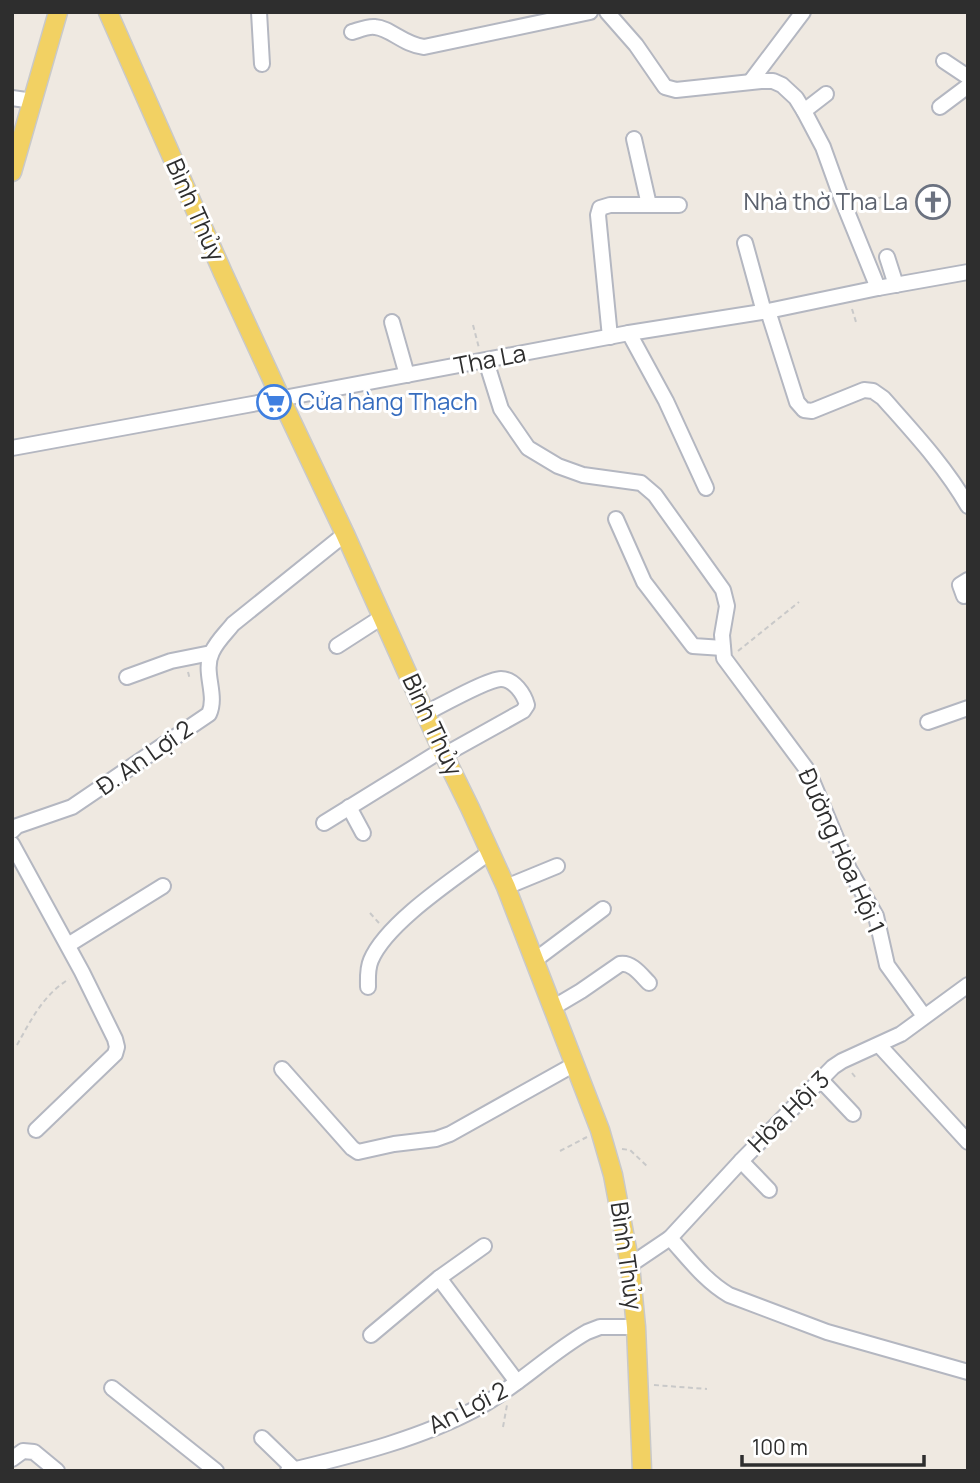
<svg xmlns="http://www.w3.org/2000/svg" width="980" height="1483" viewBox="0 0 980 1483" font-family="Manrope,sans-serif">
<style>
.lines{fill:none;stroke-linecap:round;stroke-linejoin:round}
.minor-casing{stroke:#b4b7c1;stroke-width:18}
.major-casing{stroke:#c9c9c9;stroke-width:21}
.path{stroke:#c9c9c9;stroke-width:2;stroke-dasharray:5 3.5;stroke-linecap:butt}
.minor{stroke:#fff;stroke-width:14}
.major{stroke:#f2d163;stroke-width:18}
.labels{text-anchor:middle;stroke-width:6;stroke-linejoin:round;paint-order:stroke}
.worship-label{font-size:24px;fill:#5b616d;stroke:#fff;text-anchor:end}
.street-label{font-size:24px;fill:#2e2e2e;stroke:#fff}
.shop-label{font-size:24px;fill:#366cbe;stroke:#fff;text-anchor:start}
</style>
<rect width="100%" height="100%" fill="#efe9e1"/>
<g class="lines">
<g class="minor-casing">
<g id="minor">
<polyline points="259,12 262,64"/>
<polyline points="607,12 636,45 665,87 676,90 761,81 773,81 782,85 796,98 804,111 823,147 841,197 878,288"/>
<path d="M352,32C359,30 368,26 375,27C390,28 404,45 424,47L590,12"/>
<polyline points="944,61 968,77"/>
<polyline points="751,81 803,12"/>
<polyline points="12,98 33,101"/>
<polyline points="940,107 968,86"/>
<polyline points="804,111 826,94"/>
<polyline points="634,139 649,205"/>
<polyline points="745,243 764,312"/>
<polyline points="887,257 896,285"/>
<path d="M768,311L797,402L804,410L812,411L864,390L873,391L883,398C914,433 945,466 968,506"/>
<polyline points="392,322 407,375"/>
<polyline points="629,333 666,401 706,488"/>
<polyline points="610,337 598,215 600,208 610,205 679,205"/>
<polyline points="486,361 501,409 528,448 558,466 583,475 641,483 655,495 723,590 727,606 722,635 724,658 808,771 849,869 876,916 887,965 924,1016"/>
<polyline points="12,448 247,405 629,333 768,311 878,288 968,272"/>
<polyline points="616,519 644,582 693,646 723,648"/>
<polyline points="964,596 960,585 968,580"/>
<polyline points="337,646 382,617"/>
<polyline points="127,677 171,661 211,653"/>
<path d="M426,713C440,706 488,679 501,679C514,679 524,694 527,705L523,711L444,755"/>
<polyline points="928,722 968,708"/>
<polyline points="349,807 363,833"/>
<polyline points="324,823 442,750"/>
<path d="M12,831L17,826L72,807L209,714C218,694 202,672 212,652C217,641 226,633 233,624L345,534"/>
<polyline points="12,844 82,972 115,1039 117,1047 115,1054 36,1130"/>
<polyline points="506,887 557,866"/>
<polyline points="68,945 163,886"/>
<polyline points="535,960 603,909"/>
<path d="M368,987C368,978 367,969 371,960C387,922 457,877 490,852"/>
<path d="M554,1007L581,991L620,964C632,962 641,975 649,983"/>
<polyline points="879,1045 968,1142"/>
<polyline points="282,1069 352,1148 358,1152 394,1144 436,1139 450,1134 575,1064"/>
<polyline points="820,1079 853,1114"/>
<polyline points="741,1161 769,1190"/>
<path d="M670,1238C689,1259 705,1281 729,1295L827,1332L968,1372"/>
<polyline points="630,1265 670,1238 741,1161 833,1067 842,1061 901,1034 968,985"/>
<polyline points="439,1278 517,1382"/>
<polyline points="371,1335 439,1278 484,1246"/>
<polyline points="112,1388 216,1471"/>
<polyline points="262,1438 294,1469"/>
<polyline points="12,1459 23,1451 34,1452 57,1471"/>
<path d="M288,1471C354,1455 421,1439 481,1406C519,1385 550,1353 587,1332L600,1327H636"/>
</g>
</g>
<g class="major-casing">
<g id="major">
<polyline points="108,12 223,273 281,399 345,534 444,755 470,808 506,887 600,1130 613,1175 630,1265 636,1327 642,1471"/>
<polyline points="12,172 58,12"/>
</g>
</g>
<g class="path">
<polyline points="861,206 888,194"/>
<polyline points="852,309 856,322"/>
<polyline points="473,325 479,348"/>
<polyline points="738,651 799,602"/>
<polyline points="188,672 190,680"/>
<polyline points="370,913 379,923"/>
<path d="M17,1045C31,1020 43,995 69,979"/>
<polyline points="852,1073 856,1078"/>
<polyline points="622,1149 630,1150 648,1167"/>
<polyline points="560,1151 587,1137"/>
<polyline points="654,1385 707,1389"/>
<polyline points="503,1427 507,1405"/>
</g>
<use href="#minor" class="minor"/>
<use href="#major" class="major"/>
</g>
<defs>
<g id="church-ring" transform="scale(1.75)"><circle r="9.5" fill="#fff" stroke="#6b7280" stroke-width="1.5"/><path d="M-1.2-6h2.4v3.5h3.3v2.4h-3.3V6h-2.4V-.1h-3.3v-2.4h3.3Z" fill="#6b7280"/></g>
<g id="supermarket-ring" transform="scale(1.75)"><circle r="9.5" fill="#fff" stroke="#3f7fe0" stroke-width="1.5"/><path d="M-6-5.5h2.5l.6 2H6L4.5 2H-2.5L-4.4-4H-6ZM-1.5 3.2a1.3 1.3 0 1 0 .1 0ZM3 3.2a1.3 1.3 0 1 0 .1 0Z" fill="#3f7fe0"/></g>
</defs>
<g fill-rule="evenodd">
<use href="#church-ring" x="933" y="202"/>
<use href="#supermarket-ring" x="274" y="402"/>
</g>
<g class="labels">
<g class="worship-label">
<text x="908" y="210">Nhà thờ Tha La</text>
</g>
<g class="street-label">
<text transform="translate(195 210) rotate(66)" y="8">Bình Thủy</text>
<text transform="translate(490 360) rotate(-11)" y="8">Tha La</text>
<text transform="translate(432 725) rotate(65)" y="8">Bình Thủy</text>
<text transform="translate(145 758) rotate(-35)" y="8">Đ. An Lợi 2</text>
<text transform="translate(841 851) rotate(66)" y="8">Đường Hòa Hội 1</text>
<text transform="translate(789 1112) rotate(-45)" y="8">Hòa Hội 3</text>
<text transform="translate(626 1256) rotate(82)" y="8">Bình Thủy</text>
<text transform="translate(468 1408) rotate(-27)" y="8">An Lợi 2</text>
</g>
<g class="shop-label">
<text x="298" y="410">Cửa hàng Thạch</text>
</g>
</g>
<rect width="980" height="1483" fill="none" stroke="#2e2e2e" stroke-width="28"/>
<path d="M742 1455v10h182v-10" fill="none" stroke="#2e2e2e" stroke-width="3.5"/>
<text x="752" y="1455" font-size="21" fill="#2e2e2e" stroke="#ffffff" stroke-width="5" paint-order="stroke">100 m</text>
</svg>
